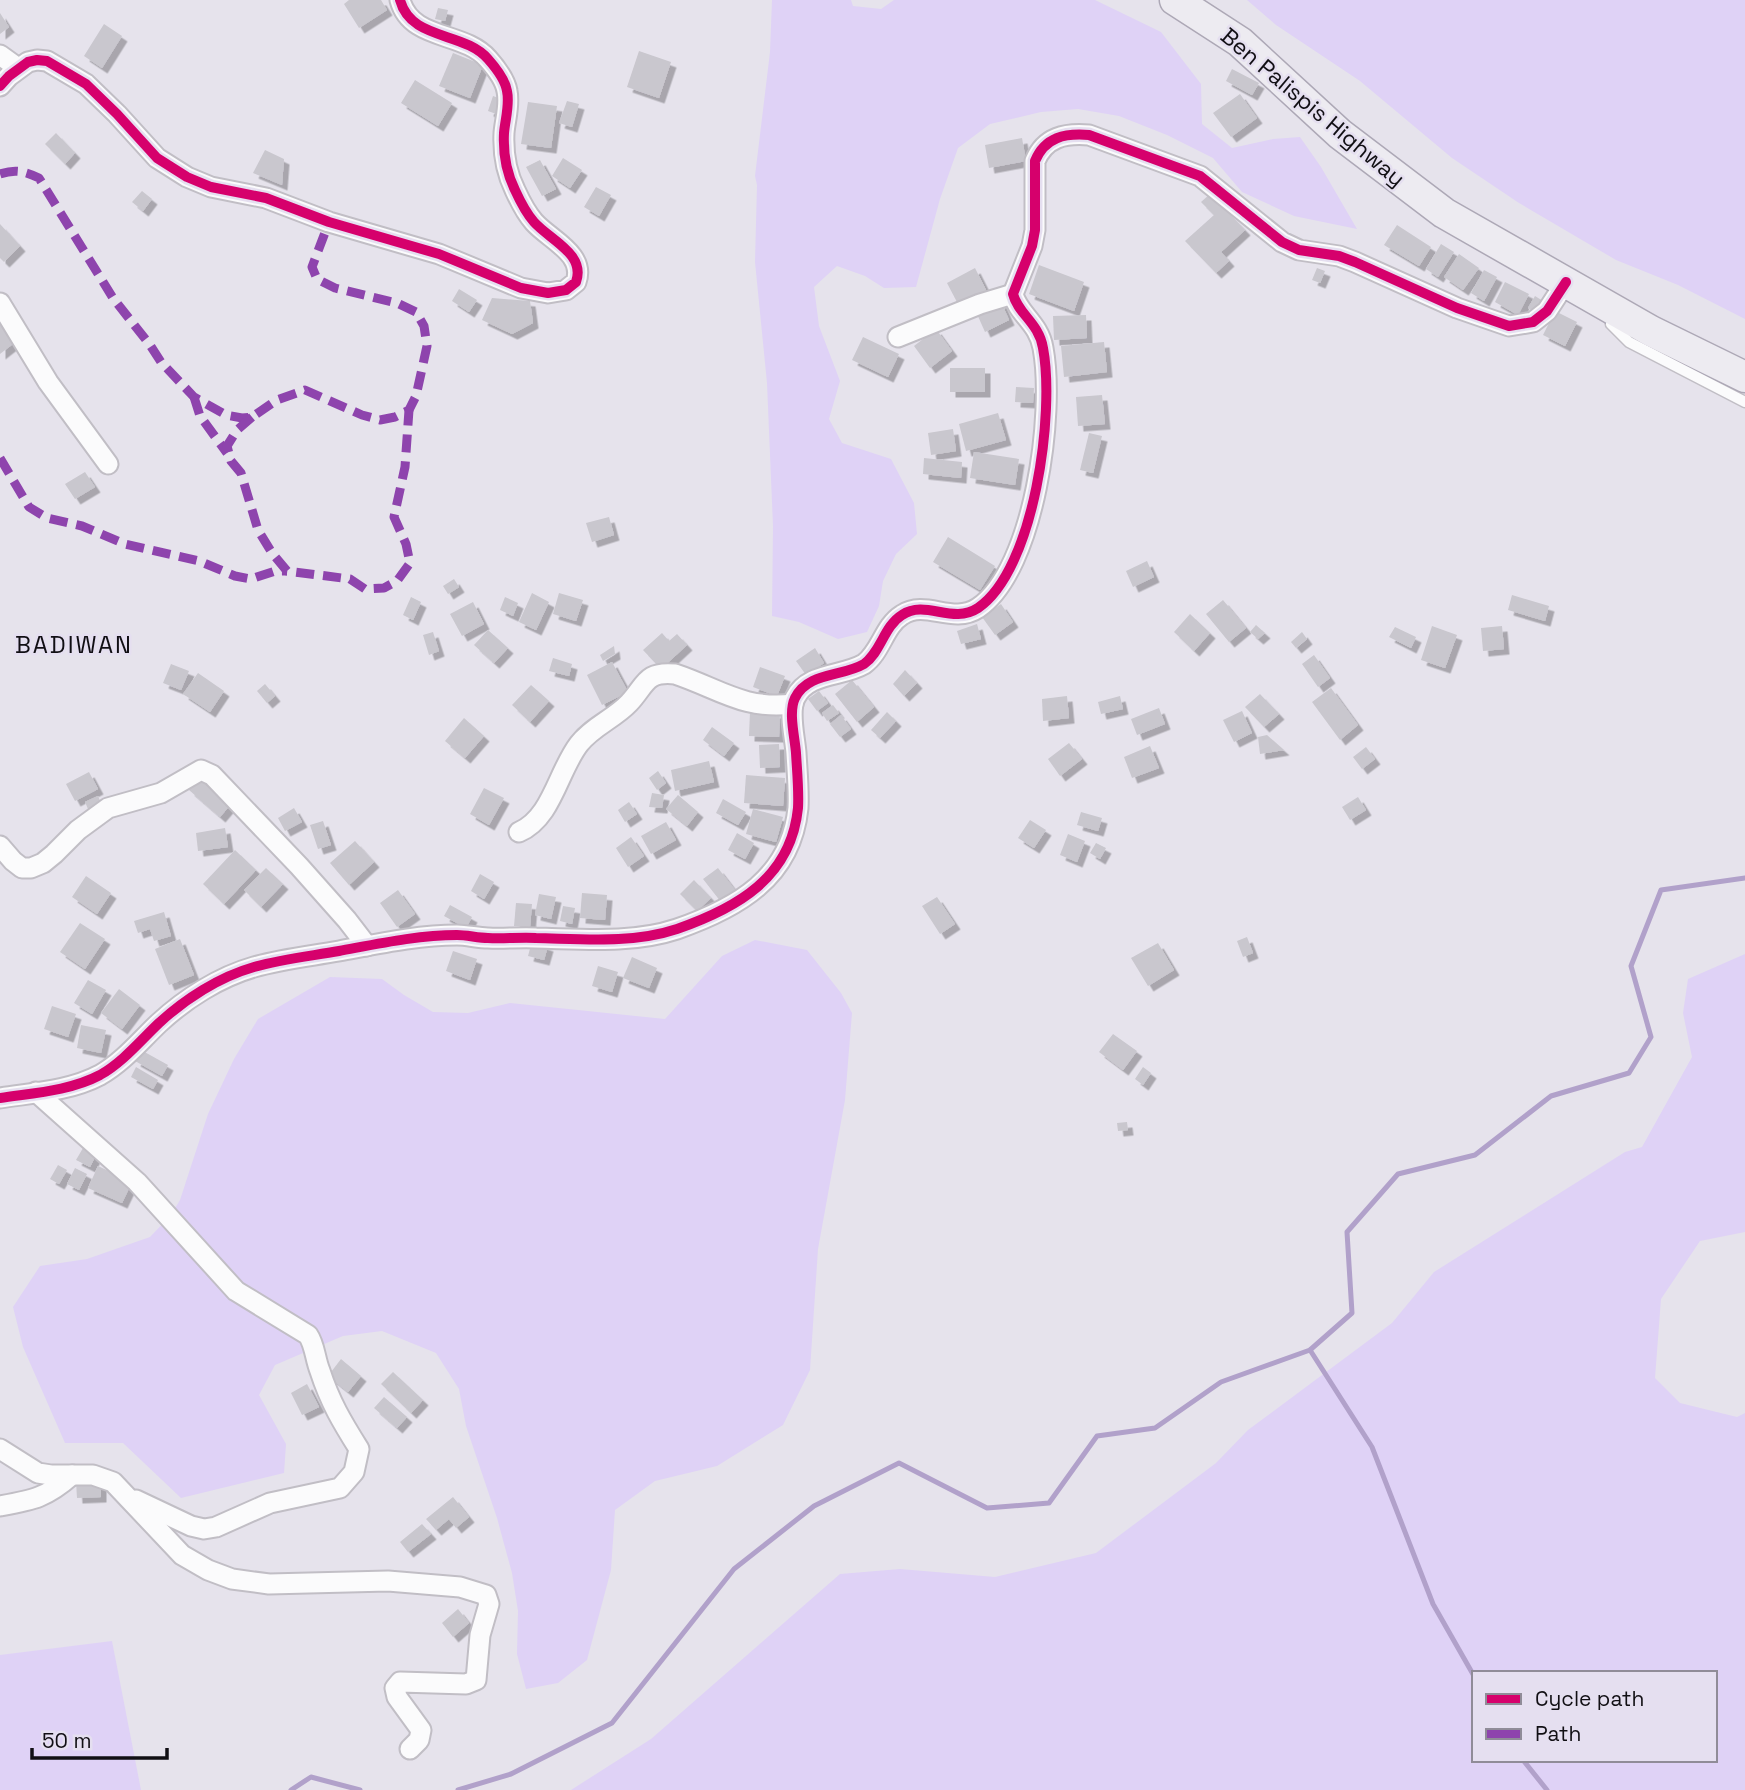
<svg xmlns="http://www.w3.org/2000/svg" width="1745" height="1790" viewBox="0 0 1745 1790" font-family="'Space Grotesk',sans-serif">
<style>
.green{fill:#dfd2f6;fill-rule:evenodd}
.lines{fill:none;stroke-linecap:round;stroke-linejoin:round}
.stream{stroke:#b1a1ca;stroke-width:5}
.building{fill:#c9c7ce;filter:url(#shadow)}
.service-casing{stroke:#c1bec5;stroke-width:13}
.minor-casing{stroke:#c1bec5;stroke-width:23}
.primary-casing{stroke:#ada8b6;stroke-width:33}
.service{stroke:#fbfbfc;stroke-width:10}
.minor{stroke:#fbfbfc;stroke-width:19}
.primary{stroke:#edebf1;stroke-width:30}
.quiet{stroke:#8e44ad;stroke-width:9;stroke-dasharray:18 9;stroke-linecap:butt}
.cycleway-casing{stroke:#e5dff0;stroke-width:15}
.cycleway{stroke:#d6006c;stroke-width:10}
.labels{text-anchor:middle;stroke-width:5;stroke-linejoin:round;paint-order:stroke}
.street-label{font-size:23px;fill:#110f14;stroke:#e5dff0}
.neighbourhood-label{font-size:24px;letter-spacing:2px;fill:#110f14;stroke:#e5dff0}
</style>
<defs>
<filter id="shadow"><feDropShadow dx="5.5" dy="5.5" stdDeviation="0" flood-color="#0004"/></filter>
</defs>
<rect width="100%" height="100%" fill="#e6e3ec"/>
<g class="green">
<polygon points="772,0 851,0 853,6 881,9 894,0 1095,0 1161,32 1201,84 1202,124 1232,148 1273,139 1300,137 1321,167 1357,229 1294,216 1242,192 1213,158 1167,135 1119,116 1078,109 1041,112 990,124 958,148 940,199 916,287 884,288 865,276 837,266 814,287 819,326 840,381 829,419 842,443 891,459 914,503 917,534 896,554 883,581 879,606 867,632 838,639 799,622 772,616 773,526 767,383 755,262 757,185 755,176 770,52"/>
<polygon points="1247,0 1745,0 1745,319 1678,285 1616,260 1519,203 1452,158 1360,81 1276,25"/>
<polygon points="755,940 807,950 841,993 852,1013 845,1100 818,1249 810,1370 783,1425 717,1466 655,1481 615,1510 611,1570 587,1660 558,1683 526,1689 517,1654 518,1611 512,1573 497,1518 466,1426 459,1389 436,1353 382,1331 343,1336 275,1365 259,1395 286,1444 284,1473 181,1498 123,1443 65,1443 23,1347 13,1307 40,1266 87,1259 150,1237 171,1215 180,1200 208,1114 234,1059 258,1019 330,977 382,979 404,995 433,1012 468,1013 510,1003 665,1019 722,956"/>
<path d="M1745,954V1232L1700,1241L1661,1299L1655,1378L1680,1403L1737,1417L1745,1413V1790H571L651,1739L840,1574L900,1569L995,1577L1096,1553L1216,1463L1248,1430L1392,1323L1434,1272L1625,1152L1642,1147L1692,1057L1683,1013L1688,979ZM1474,1673H1715V1760H1474Z"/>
<polygon points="112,1641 141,1790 0,1790 0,1655"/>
</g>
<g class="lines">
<g class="stream">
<polyline points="1310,1350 1372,1447 1433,1604 1474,1676"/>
<polyline points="1523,1760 1547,1790"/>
<polyline points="291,1790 311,1777 360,1790"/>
<polyline points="458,1790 511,1774 612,1723 734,1569 814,1506 899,1463 987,1508 1049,1503 1097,1436 1155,1428 1221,1382 1310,1350 1352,1313 1347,1232 1398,1174 1475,1155 1551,1096 1629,1073 1651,1037 1631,966 1661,890 1745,878"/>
</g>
</g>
<g class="building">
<polygon points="349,0 381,0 387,10 359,28 344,4"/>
<polygon points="438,8 448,10 445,21 435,19"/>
<polygon points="0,13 9,27 0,34"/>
<polygon points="104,24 122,36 102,68 84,56"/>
<polygon points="639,51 671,62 659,98 627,87"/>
<polygon points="453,53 483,65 470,98 439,86"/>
<polygon points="1232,69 1259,83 1252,95 1226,81"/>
<polygon points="415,80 452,103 438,126 401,103"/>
<polygon points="1240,94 1257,118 1231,137 1213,113"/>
<polygon points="493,96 504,100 499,115 488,111"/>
<polygon points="567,101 579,104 572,127 559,123"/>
<polygon points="528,102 557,106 551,148 521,144"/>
<polygon points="56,133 75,153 65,164 45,144"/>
<polygon points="1022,138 1026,161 989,168 985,145"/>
<polygon points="265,150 284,159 282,185 253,173"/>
<polygon points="563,158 582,170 570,188 552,176"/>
<polygon points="540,160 556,189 542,196 526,167"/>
<polygon points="596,187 611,195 599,216 584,207"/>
<polygon points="142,191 152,199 143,211 132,202"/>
<polygon points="1210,194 1245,230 1221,252 1229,261 1216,273 1185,241 1214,215 1201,202"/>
<polygon points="0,224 20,246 4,262 0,258"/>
<polygon points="1397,225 1431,247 1419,266 1384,245"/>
<polygon points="1441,244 1454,252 1438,277 1426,269"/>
<polygon points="1459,254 1479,268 1463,290 1444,277"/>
<polygon points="1039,265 1084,282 1074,311 1029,294"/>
<polygon points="975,268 987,292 959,306 947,283"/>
<polygon points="1317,268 1325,271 1320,283 1312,280"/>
<polygon points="1484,270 1497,277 1484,301 1471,293"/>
<polygon points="1505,282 1529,294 1518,315 1495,302"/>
<polygon points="459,289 477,300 469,312 452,301"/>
<polygon points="1535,296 1543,301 1536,313 1528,308"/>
<polygon points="492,298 530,301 533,323 512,334 482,320"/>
<polygon points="1001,302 1009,320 985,332 977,314"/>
<polygon points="1555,311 1577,322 1565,346 1543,335"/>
<polygon points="1086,315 1087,338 1054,340 1053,316"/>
<polygon points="0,324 14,343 0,354"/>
<polygon points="936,329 952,351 930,368 914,346"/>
<polygon points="863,337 899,354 888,377 852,360"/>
<polygon points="1104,342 1107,372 1064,377 1061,346"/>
<rect x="950" y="368" width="35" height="24"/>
<polygon points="1016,387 1034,388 1033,403 1015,402"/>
<polygon points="1102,395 1105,424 1078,426 1076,397"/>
<polygon points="998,413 1006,440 966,451 959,424"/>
<polygon points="953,429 956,451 931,455 928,433"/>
<polygon points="1089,433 1102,436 1093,473 1080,470"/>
<polygon points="974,452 1019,459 1015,485 970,478"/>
<polygon points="924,458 962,462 961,478 923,474"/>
<polygon points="85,472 95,487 75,499 65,484"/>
<polygon points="609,517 614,535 592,542 586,523"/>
<polygon points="948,537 995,566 980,590 933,562"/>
<polygon points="1147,561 1154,577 1133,587 1126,571"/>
<polygon points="454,579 459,587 448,594 443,586"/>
<polygon points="532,593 549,602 536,630 519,622"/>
<polygon points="559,593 583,600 576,621 553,614"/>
<polygon points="1512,595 1549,606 1545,621 1508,610"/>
<polygon points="411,597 421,602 413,620 403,615"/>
<polygon points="505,597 518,603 513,616 500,610"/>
<polygon points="1223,600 1246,628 1229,642 1206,614"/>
<polygon points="473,602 484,624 462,636 450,614"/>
<polygon points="1001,604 1013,622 995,635 982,617"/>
<polygon points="1190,614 1210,633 1194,651 1174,632"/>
<polygon points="977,624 981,639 961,644 957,631"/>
<polygon points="1256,625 1265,633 1258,639 1250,632"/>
<polygon points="1432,626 1457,635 1445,668 1421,660"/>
<polygon points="1502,626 1504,649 1483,651 1481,628"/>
<polygon points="1395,627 1416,637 1411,648 1389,637"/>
<polygon points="488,630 508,648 494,663 474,645"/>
<polygon points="433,632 439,651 429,655 423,635"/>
<polygon points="1302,632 1307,639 1296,648 1291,642"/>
<polygon points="662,633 669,641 677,634 687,645 661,669 643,650"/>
<polygon points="614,646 615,654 603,661 600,655"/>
<polygon points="815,648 824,663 806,675 796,661"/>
<polygon points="1314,655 1330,678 1318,687 1302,664"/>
<polygon points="553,658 572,664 569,676 549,671"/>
<polygon points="612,662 628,692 602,705 587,675"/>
<polygon points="171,664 189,671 181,690 163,683"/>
<polygon points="760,667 785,676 777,696 753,687"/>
<polygon points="905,670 917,683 904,696 893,684"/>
<polygon points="198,673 224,691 210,712 183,694"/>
<polygon points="852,680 874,707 857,722 835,694"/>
<polygon points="265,684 275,696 267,703 257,691"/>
<polygon points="531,685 549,701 530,722 512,705"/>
<polygon points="1331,688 1358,725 1340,740 1312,702"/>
<polygon points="819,691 828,703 817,711 808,699"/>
<polygon points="1260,694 1279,714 1264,727 1245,707"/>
<polygon points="1067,696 1069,718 1043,721 1042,699"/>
<polygon points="1120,696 1123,709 1101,714 1098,702"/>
<polygon points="833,705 839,713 827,721 822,713"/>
<polygon points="1159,708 1165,724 1137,735 1131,719"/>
<polygon points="1242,711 1252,733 1234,742 1223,720"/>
<polygon points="750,712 780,713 779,737 749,736"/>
<polygon points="887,712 896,721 880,738 871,730"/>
<polygon points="841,715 851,729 840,737 830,724"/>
<polygon points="464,718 484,736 465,758 445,741"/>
<polygon points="712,727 734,743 724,756 703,740"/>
<polygon points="1267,735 1284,750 1260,754 1258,737"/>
<polygon points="1069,743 1082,759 1060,776 1048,759"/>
<polygon points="779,744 780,767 760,768 759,745"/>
<polygon points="1150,746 1159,768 1132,778 1124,757"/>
<polygon points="1366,747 1375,759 1362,769 1353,757"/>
<polygon points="709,761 714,782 675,791 671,770"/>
<polygon points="658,771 666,783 657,790 649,778"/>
<polygon points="89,772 98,789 75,801 66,784"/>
<polygon points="746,775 785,778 783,806 744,803"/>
<polygon points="200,777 231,804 220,817 189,790"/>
<polygon points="484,788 504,798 489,825 470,814"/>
<polygon points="652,793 664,795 662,808 649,807"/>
<polygon points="678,795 698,812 687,826 666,809"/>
<polygon points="98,796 104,810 91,816 85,802"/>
<polygon points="1358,797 1366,810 1350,820 1342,807"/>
<polygon points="723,799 746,812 738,825 716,813"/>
<polygon points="629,802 637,814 625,822 618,810"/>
<polygon points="294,808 302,822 285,831 278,818"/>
<polygon points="753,809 783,817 776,842 746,834"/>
<polygon points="1081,812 1102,818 1098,831 1077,825"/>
<polygon points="1030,820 1046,830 1034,848 1018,838"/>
<polygon points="323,821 331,845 318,849 310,825"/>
<polygon points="666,822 676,840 651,854 641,836"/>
<polygon points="225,828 228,847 198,851 196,833"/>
<polygon points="737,833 754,843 745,859 728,850"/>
<polygon points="1068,834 1085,841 1077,862 1060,855"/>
<polygon points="631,837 644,856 628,867 616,848"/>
<polygon points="355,841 374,862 349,885 330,863"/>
<polygon points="1096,843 1106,848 1100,859 1090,853"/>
<polygon points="235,850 256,870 224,904 203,884"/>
<polygon points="266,868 283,884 261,907 244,890"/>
<polygon points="718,868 735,890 721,902 703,879"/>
<polygon points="480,874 494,882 484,899 471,891"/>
<polygon points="86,876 111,893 97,914 72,897"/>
<polygon points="694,880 711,898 697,911 680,894"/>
<polygon points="398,890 415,914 397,927 380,903"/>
<polygon points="582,893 607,895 605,920 580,918"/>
<polygon points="539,894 556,897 551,919 535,915"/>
<polygon points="937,897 955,924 940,934 922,906"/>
<polygon points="516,903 532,904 530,927 514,926"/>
<polygon points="450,905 472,917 466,928 444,916"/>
<polygon points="563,906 575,908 572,924 560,921"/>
<polygon points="164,912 171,936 154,941 150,929 138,933 134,921"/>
<polygon points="80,923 105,939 85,969 60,952"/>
<polygon points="1247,937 1253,953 1243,957 1237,941"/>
<polygon points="180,939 194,975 169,985 155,949"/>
<polygon points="532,941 548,946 544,960 528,956"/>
<polygon points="1158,943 1174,970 1148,986 1131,958"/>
<polygon points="453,951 477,959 470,980 446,971"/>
<polygon points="632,957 657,968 649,988 623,978"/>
<polygon points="598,966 618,972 612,992 592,986"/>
<polygon points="88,980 106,990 92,1014 74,1003"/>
<polygon points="119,989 140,1005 122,1029 101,1013"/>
<polygon points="52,1006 76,1014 68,1037 44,1029"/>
<polygon points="81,1025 106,1030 101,1053 77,1048"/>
<polygon points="1113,1034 1137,1051 1123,1070 1099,1052"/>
<polygon points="141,1050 168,1065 162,1076 135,1061"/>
<polygon points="136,1067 158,1080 153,1089 131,1077"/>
<polygon points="1143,1067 1151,1073 1143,1085 1135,1079"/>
<polygon points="1127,1122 1128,1130 1118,1131 1117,1123"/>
<polygon points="83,1148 96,1155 90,1167 76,1160"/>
<polygon points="58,1165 67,1170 59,1184 50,1179"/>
<polygon points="98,1166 132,1182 122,1203 88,1188"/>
<polygon points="75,1168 87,1174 79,1190 67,1184"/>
<polygon points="341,1359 361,1376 348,1392 328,1376"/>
<polygon points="393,1372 423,1400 411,1413 381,1384"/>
<polygon points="307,1384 319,1407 302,1415 291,1393"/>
<polygon points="384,1397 407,1417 397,1428 374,1408"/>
<polygon points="101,1480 101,1497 77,1498 76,1481"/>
<polygon points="453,1497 469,1517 456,1528 449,1519 436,1530 426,1519"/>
<polygon points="422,1524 431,1534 408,1552 400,1542"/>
<polygon points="458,1609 469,1623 453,1637 442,1623"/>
</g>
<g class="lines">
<g class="service-casing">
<polyline id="service" points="1613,317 1611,324 1629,342 1745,402"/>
</g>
<g class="minor-casing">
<g id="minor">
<polyline points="0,55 18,68"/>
<path d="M0,86L9,76L28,62L37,60L47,61L86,84L117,114L157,158L187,177L211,187L266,198L329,222L439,254L521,288L548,293L566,290L576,282C586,254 550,240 534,222C526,213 520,201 515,190C506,172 503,153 504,133C505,120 510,105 507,91C505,79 496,68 488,59C464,31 411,41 400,0"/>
<polyline points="0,303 48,382 108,464"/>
<polyline points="898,337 980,304 1013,294"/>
<path d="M519,832C552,818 558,771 579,744C593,726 614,719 629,703C646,685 645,671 675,674C720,689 743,710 793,704"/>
<polyline points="0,846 13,861 22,868 31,868 43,863 54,854 78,830 108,808 161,793 201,770 212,775 299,866 347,920 367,946"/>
<path d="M36,1092L137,1182L236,1291L308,1335C315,1345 315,1359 320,1371C330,1402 342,1422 359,1449L354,1472L340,1488L270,1503L216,1527L204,1529L191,1526L136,1500"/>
<path d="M0,1098C32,1093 70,1091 100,1075C123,1062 140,1041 159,1023C185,999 219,977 254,967C282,959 311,956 339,951C377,944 418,935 457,935C467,935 478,938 488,938C504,939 520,937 536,938C582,939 632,944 677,929C737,908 791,878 798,808C799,790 797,771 796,753C795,738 788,712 795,698C808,672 842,677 864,664C881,652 884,626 902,615C926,599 952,625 978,608C1035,569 1055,412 1043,348C1039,323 1018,314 1013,294L1032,246L1035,230V161C1045,137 1065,133 1089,135L1200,176L1282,242L1299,250L1339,256L1355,262L1457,308L1509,326L1533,322L1547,311L1566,282"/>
<polyline points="0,1449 38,1473 51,1475 93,1475 113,1482 182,1555 208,1570 232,1579 269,1584 388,1581 460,1587 486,1595 489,1604 480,1635 476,1680 466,1684 400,1682 395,1688 397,1697 421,1730 419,1740 410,1749"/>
<path d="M0,1506C33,1500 46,1498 72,1475"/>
</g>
</g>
<g class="primary-casing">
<polyline id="primary" points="1175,0 1240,42 1340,134 1444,213 1651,331 1745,377"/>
</g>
<use href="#service" class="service"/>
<use href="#minor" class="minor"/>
<use href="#primary" class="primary"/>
<g class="quiet">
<path d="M0,174C15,169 24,171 39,178L113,298L150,345L161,362L194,397L226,415L242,418L252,417L277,400L305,390L362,415L380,420L395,417L409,410L416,396L427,346L424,326L416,312L397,303L335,288L317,279L312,267L329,222"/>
<polyline points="194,397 200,416 227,453"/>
<polyline points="252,417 237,430 227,446 231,461 241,473 258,530 272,553 287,571 350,579 365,589 384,588 397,581 410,563 406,544 394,517 405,467 409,410"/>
<polyline points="0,458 29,507 47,518 82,526 125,544 199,561 235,576 251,579 275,571 287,571"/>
</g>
<g class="cycleway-casing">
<g id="cycleway">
<path d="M0,86L9,76L28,62L37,60L47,61L86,84L117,114L157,158L187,177L211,187L266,198L329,222L439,254L521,288L548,293L566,290L576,282C586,254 550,240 534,222C526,213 520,201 515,190C506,172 503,153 504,133C505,120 510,105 507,91C505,79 496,68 488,59C464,31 411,41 400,0"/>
<path d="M0,1098C32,1093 70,1091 100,1075C123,1062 140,1041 159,1023C185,999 219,977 254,967C282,959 311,956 339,951C377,944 418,935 457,935C467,935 478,938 488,938C504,939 520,937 536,938C582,939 632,944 677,929C737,908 791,878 798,808C799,790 797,771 796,753C795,738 788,712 795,698C808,672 842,677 864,664C881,652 884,626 902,615C926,599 952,625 978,608C1035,569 1055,412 1043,348C1039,323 1018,314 1013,294L1032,246L1035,230V161C1045,137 1065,133 1089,135L1200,176L1282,242L1299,250L1339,256L1355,262L1457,308L1509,326L1533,322L1547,311L1566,282"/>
</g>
</g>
<use href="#cycleway" class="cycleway"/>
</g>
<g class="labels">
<g class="street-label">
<text transform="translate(1313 107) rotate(40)" y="8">Ben Palispis Highway</text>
</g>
<g class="neighbourhood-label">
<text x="74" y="653">BADIWAN</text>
</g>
</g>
<rect x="1472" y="1671" width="245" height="91" fill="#e5dff0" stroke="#908c98" stroke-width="2"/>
<rect x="1486" y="1694" width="35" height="10" fill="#d6006c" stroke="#908c98" stroke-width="2"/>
<text x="1535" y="1706" font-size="21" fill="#110f14">Cycle path</text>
<rect x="1486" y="1729" width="35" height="10" fill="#8e44ad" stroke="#908c98" stroke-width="2"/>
<text x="1535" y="1741" font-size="21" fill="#110f14">Path</text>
<path d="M32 1748v10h135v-10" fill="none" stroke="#110f14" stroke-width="3.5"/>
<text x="42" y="1748" font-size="21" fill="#110f14" stroke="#e5dff0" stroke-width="5" paint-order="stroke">50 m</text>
</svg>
